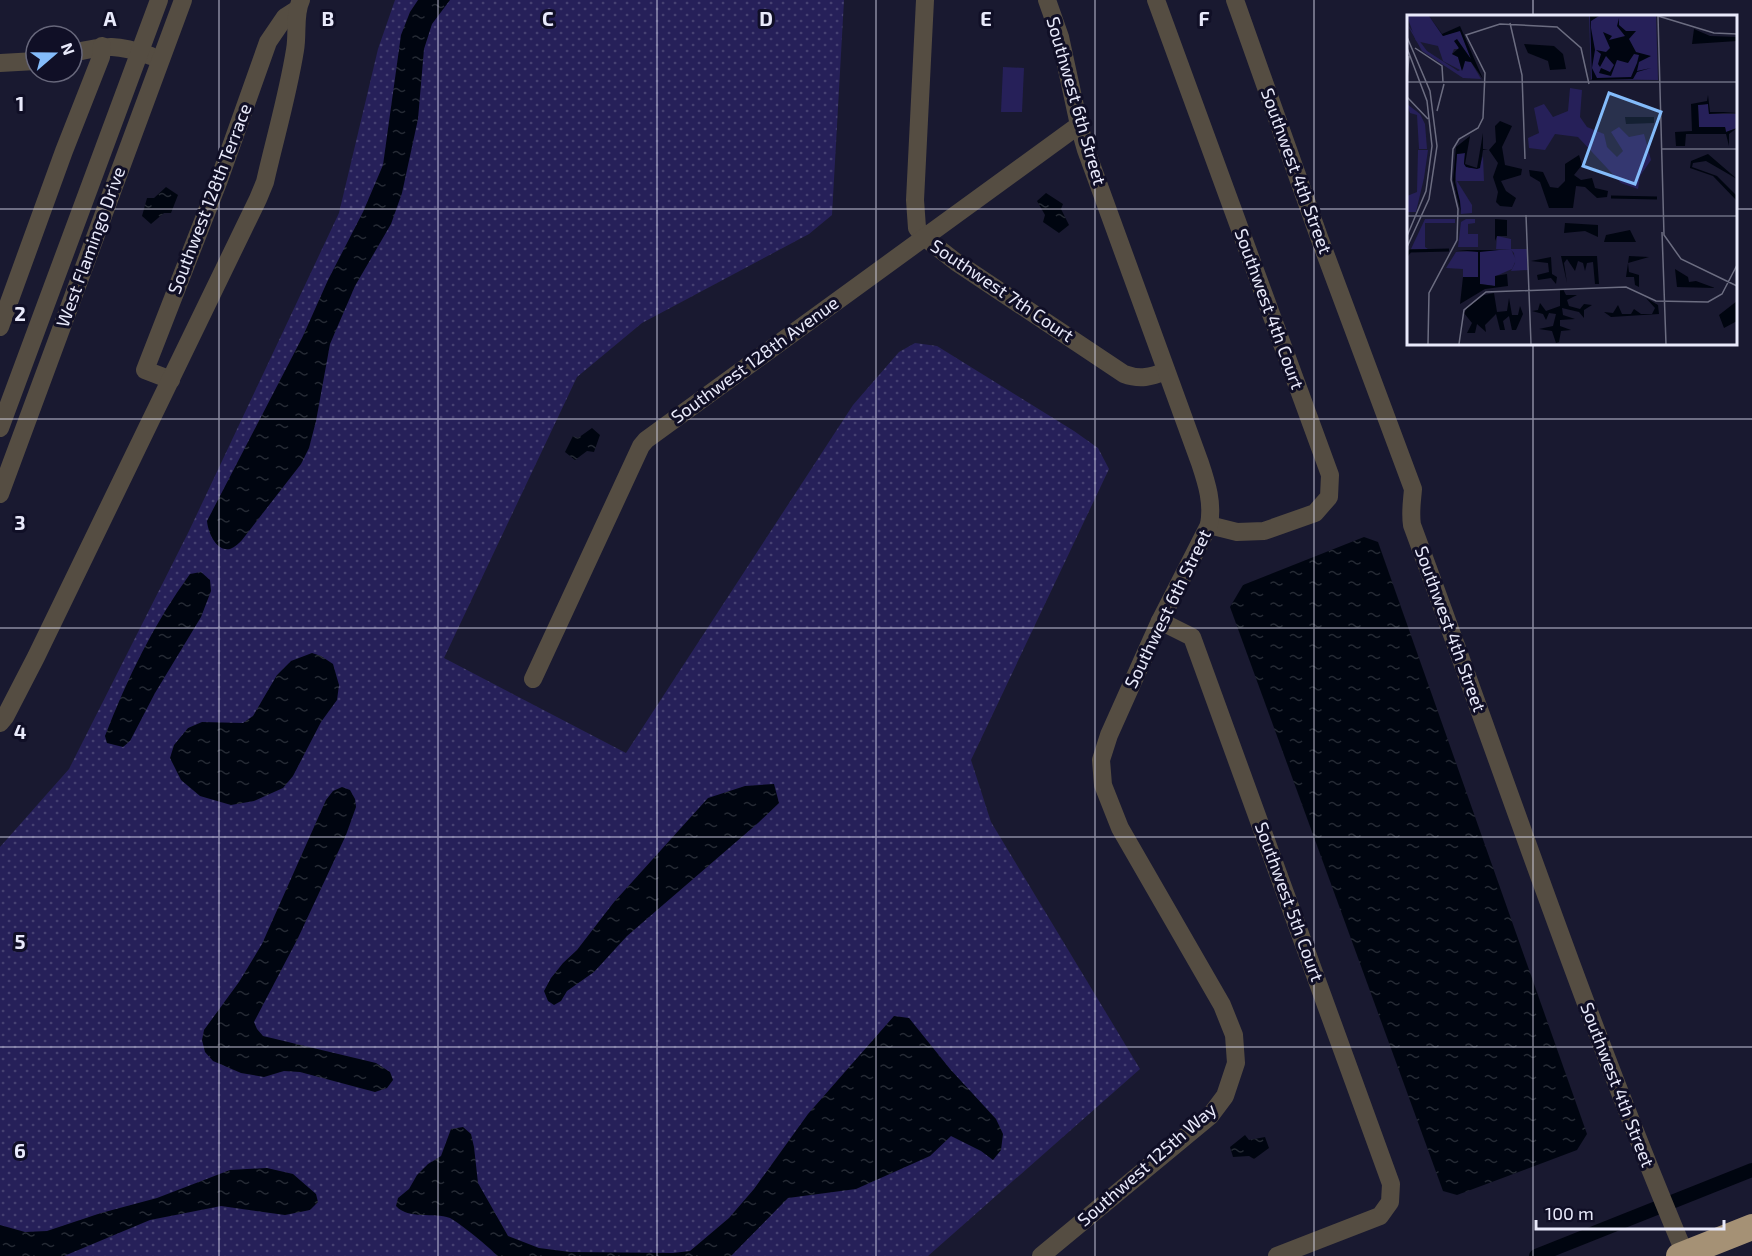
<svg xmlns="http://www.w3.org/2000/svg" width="1752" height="1256" viewBox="0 0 1752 1256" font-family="'Exo 2',sans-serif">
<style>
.grass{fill:url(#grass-dots)}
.garden{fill:#262059}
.water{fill:url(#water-ripples)}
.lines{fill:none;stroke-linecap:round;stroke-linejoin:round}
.canal{stroke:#000510;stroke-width:14}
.minor{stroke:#554d42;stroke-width:18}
.highway{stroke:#a59175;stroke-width:26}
.grid{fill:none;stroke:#e9eafb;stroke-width:1.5;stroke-opacity:0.55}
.labels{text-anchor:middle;stroke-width:6;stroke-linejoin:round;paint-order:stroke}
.street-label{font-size:18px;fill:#e9eafb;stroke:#100f26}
.inset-river{fill:none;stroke:#000510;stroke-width:3}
.inset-road{fill:none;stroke:#6c6d81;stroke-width:1.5}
.view{fill:#84bcfb;fill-opacity:0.15;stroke:#84bcfb;stroke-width:3}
.inset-edge{fill:none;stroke:#e9eafb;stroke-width:3}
.grid-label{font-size:20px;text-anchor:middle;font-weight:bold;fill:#e9eafb;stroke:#100f26;stroke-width:6;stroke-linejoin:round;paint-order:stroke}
</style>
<defs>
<pattern id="grass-dots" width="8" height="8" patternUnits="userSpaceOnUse" patternTransform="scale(1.5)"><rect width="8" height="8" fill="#262059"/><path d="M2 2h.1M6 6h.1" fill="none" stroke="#464172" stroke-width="1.8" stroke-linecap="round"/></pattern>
<pattern id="water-ripples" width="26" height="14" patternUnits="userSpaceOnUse" patternTransform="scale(1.5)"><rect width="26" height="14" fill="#000510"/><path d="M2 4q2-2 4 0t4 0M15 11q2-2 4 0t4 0" fill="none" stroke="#252a34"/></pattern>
</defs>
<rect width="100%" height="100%" fill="#191930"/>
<polygon class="grass" points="395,0 844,0 832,215 809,234 642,323 577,377 444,658 626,753 853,405 899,352 915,343 937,346 1074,431 1098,448 1109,469 971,760 991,822 1140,1069 928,1256 0,1256 0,847 69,769 189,531 339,213 378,49"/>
<polygon class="garden" points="1003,67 1024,68 1022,112 1001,112"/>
<g class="water">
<path d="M418,0H450L432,24L424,49L418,119L402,193L391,224L355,286L330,344L316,421L309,448L301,464L242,540C239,543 235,547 230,549C216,552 208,532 207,521L303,336L328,280L363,212L383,165L401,35L410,12Z"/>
<polygon points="166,187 178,195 171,213 164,213 151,224 142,216 147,198 154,198"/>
<polygon points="1046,193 1063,204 1061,209 1069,225 1059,233 1043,222 1045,215 1037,201"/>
<polygon points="592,428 600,435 594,452 587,451 575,460 565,452 573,436 578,438"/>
<polygon points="1364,537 1378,542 1587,1134 1577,1150 1457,1195 1443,1191 1230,607 1243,585"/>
<path d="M201,572L210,580L211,591L201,617L155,693L130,741L123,747L107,743L105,736C127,679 154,623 190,574Z"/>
<polygon points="312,653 321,656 333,664 339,685 337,700 321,722 293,776 283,788 254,801 231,805 200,796 181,780 170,758 174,745 188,728 202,722 243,723 253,716 277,675 291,661"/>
<polygon points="774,784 779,803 758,823 627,936 594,972 567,991 561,1001 554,1005 548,1001 544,991 551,978 563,963 577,950 614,902 708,798 745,786"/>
<polygon points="342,787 350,790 355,799 356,807 346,835 298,938 254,1022 257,1029 263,1036 376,1063 390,1072 393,1080 387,1088 375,1092 300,1072 284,1071 264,1077 241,1073 213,1061 205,1052 202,1040 204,1030 239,982 262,944 326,800 333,791"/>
<path d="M894,1016L909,1018L950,1069L996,1119L1003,1134L1001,1150L993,1160L981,1151L951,1136L930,1156L856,1189L788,1198L731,1256H497C491,1248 458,1222 450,1218C433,1212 409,1220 396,1206L398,1198L409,1189L417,1175L428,1164L441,1156L451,1129L463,1127L471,1134L474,1147L478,1183L508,1236L539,1248L570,1252L673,1253L690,1251L729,1218L754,1189L808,1114Z"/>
<polygon points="1245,1135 1249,1140 1265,1137 1269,1148 1254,1159 1249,1156 1233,1157 1230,1147"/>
<polygon points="267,1168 293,1174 316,1194 318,1202 310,1210 285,1215 221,1206 150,1220 64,1256 0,1256 0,1225 25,1232 47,1231 101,1213 157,1198 230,1170"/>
</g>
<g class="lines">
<polyline class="canal" points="1536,1256 1752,1170"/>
<g class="minor">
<path d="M925,0L915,200L917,228L924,237L956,262L1124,374C1140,380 1151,377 1166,371"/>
<polyline points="1156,0 1330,475 1329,497 1315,513 1264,531 1237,532 1209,525"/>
<path d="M1235,0L1319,237L1413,489C1412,502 1410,512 1412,525C1502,768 1584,1014 1685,1254"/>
<path d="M72,53C107,45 117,44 151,56"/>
<polyline points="0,63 36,61"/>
<polyline points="0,327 64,151 101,57 102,46"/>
<polyline points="171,380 145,370 219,180 268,42 285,17 296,10"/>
<polyline points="0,428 159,0"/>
<polyline points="0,494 183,0"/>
<polyline points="1160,621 1192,637 1391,1184 1390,1202 1380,1216 1277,1256"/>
<polyline points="533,679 641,446 646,440 1079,125"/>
<path d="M0,723L5,717L36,657L258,199L265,182C275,138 288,94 295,50C298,34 294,14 301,0"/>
<path d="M1041,1256L1210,1116L1225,1096L1236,1063L1234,1035L1222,1005L1120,828L1103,785L1101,760L1109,735L1160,621L1209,525C1213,503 1207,484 1200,463L1086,150L1079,125L1060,37L1047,0"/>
</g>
<polyline class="highway" points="1679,1256 1752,1227"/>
</g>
<path class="grid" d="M219,0V1256M438,0V1256M657,0V1256M876,0V1256M1095,0V1256M1314,0V1256M1533,0V16M0,209H1408M1736,209H1752M1533,344V1256M0,419H1752M0,628H1752M0,837H1752M0,1047H1752"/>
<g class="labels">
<g class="street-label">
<text transform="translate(1076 101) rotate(74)" y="6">Southwest 6th Street</text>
<text transform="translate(1296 171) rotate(70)" y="6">Southwest 4th Street</text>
<text transform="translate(210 199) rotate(-69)" y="6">Southwest 128th Terrace</text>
<text transform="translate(91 247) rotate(-70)" y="6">West Flamingo Drive</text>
<text transform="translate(1002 291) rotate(34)" y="6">Southwest 7th Court</text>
<text transform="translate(1269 309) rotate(70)" y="6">Southwest 4th Court</text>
<text transform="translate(755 360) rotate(-36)" y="6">Southwest 128th Avenue</text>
<text transform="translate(1168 609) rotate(-64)" y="6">Southwest 6th Street</text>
<text transform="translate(1450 629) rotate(70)" y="6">Southwest 4th Street</text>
<text transform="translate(1289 902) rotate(70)" y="6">Southwest 5th Court</text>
<text transform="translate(1617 1085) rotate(69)" y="6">Southwest 4th Street</text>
<text transform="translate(1147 1165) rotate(-41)" y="6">Southwest 125th Way</text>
</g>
</g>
<g transform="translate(1407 15)">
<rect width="330" height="330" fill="#191930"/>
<path d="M163,73L175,75L173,102L180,112L197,119L200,132L210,142L216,136L204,117L212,112L222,122L237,119L244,145L233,161L231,174L214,168L171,122L148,119L138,135L122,133L121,123L132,118L127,93L137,89L146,102L161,96Z" fill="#262059"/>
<path d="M182,1H249L251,65L184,64ZM0,9L20,36L51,56L56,54L58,46L64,47L74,64L56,63L15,36ZM90,221L104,224V234H120L121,255L104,256L108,248L107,238L103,234H89Z" fill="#262059"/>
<path d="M0,1H22L36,21L53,15L64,44L50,29L52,34H47L45,39L51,42L55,56L36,46L31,31L9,26ZM0,89L13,99L18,109L20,134H12L10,100L3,98ZM301,89L302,99H330V113L319,117L318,112H292L291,90ZM11,135H21L17,163L9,197H0V181L10,177ZM58,138L57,148L62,153H72L76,141L77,166H50L65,190V198L54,199L48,158L50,139ZM18,204H48V208H18V232L21,234H4ZM59,204H68V208L61,209V219H71V232H51L54,207ZM104,234L109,245L105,254L89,261L88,271L73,269V236ZM71,236V262H56V254L39,253L49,237Z" fill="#262059"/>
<path d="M22,1L35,19L53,11L76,64L64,47L58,46L55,56L51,42L45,39L52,33L47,26L50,24L64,44L53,16L36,21ZM183,1H192L184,6V13L188,35L185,53L190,63L224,62L230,48L232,40L227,39L221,48L210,45L204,61L192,58L194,53L203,57L207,50L199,41L193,52L191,49L194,39L189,35L199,37L203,33L196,17L205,21L202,25L218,21L210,11L212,3V10L219,16H229L222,24L229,37L244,41L232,47L230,56L244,53L230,57L226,64L185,65ZM287,14L303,21L330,22V26L285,29ZM117,29L147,31L156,39L159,54L143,55L141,46L121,38ZM301,80L303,97H330L302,99L301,89L291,90L292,112H318L319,117L330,113L322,119V131L319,119H279L278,131H269L268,117L285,116L284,89L300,86ZM218,102H247V108L219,109ZM93,106L105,111L95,132L98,150L115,154L114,160L94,166L99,176L109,183L105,192L93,191L89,187L91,177L86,162L91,148L82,135L89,127L88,111ZM76,118V134H81L76,135L73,153L70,154L59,152L57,149L58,138L50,139L48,167L53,186L54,198L46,165L49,132L63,121L58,149L70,153ZM301,139L330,164L299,146L286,148L285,152L310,161L329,180L330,186L306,161L283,153L284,146ZM172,140L175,150L167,160L174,165L185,163L188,173L201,176L200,182L190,183L178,172L169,171L166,193H142L133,167L123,161L122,155L136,157L143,172L151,173L158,166V149ZM88,204L100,205V221H90L88,226ZM158,208L191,210V222L178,216L157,218ZM223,215L229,227H197L199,220ZM92,235L73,237V269L88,271V261L100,259L101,271L78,274L53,289L56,262H71V237L50,235ZM154,241H190L192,269H188L186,247L180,248L178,256L176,248L171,246L168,256L160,244L157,248L160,268ZM222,241L242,242L221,248L222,257L232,260V272L228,270L227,262H219ZM144,242L145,259L150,262L149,269L144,263L131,265L130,260L142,257L141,248L124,246ZM268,254L281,262L282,267L289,266L308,273L270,272ZM156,274L159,280H170L160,285L162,291L173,294L177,289L185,290L177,295V303L172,297L155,293L156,300L168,304L153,305V311L164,315L154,316L152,327L149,328L145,316L132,314L146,311L149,299L142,298L139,305L136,299L125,296L131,295L133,288L139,296L153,291V275ZM87,278L90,297L100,296L102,283L105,300H111L113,291L116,299L109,315H105L102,301L96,306L98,315H93L89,299L78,310L79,317L70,309L68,318H60L65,308L57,298L61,292L77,280ZM239,283L251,290L252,299L204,302L197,297L206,298L211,290L215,299H224L227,294L234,299H245L248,293ZM330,286V306L317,313L312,300Z" fill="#000510"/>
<path class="inset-river" d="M204,182L250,183M0,240L3,236L42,235"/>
<path class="inset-road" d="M251,1L307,18L330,19M251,1L257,220L274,244L330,271M103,8L115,60L118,144M0,22L23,76L30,131L22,184L0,232M0,33L20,86L25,131L19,176L0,221M8,33L35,51L36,67M0,64L2,41M0,67H330M0,82L21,104M30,96L37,69M255,134H330M119,200L124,329M0,201H330M255,217L259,329M21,329L22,278L50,225L51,194L44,165L46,134L52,124L71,113L76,103L78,58L59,20L93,9L150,12L174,33L182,69M52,329L57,295L79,277L219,272L249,286L301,287L315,279L330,250"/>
<path class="view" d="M202,78L254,97L228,169L176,151Z"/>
<rect width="330" height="330" class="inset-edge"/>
</g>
<g class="grid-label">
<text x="110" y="26">A</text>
<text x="328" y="26">B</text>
<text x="548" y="26">C</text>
<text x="766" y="26">D</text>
<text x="986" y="26">E</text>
<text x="1204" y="26">F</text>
<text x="20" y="111">1</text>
<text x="20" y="321">2</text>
<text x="20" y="530">3</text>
<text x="20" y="739">4</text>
<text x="20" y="949">5</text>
<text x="20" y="1158">6</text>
</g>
<g transform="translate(54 54) rotate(70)"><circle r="28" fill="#100f26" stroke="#67677b" stroke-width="1.5"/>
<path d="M0-4.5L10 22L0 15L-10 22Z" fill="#84bcfb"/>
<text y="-9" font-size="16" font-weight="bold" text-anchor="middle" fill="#e9eafb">N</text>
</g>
<path d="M1536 1220v9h188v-9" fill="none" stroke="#e9eafb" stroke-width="3"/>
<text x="1545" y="1220" font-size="18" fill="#e9eafb" stroke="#100f26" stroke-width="4.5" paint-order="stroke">100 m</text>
</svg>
